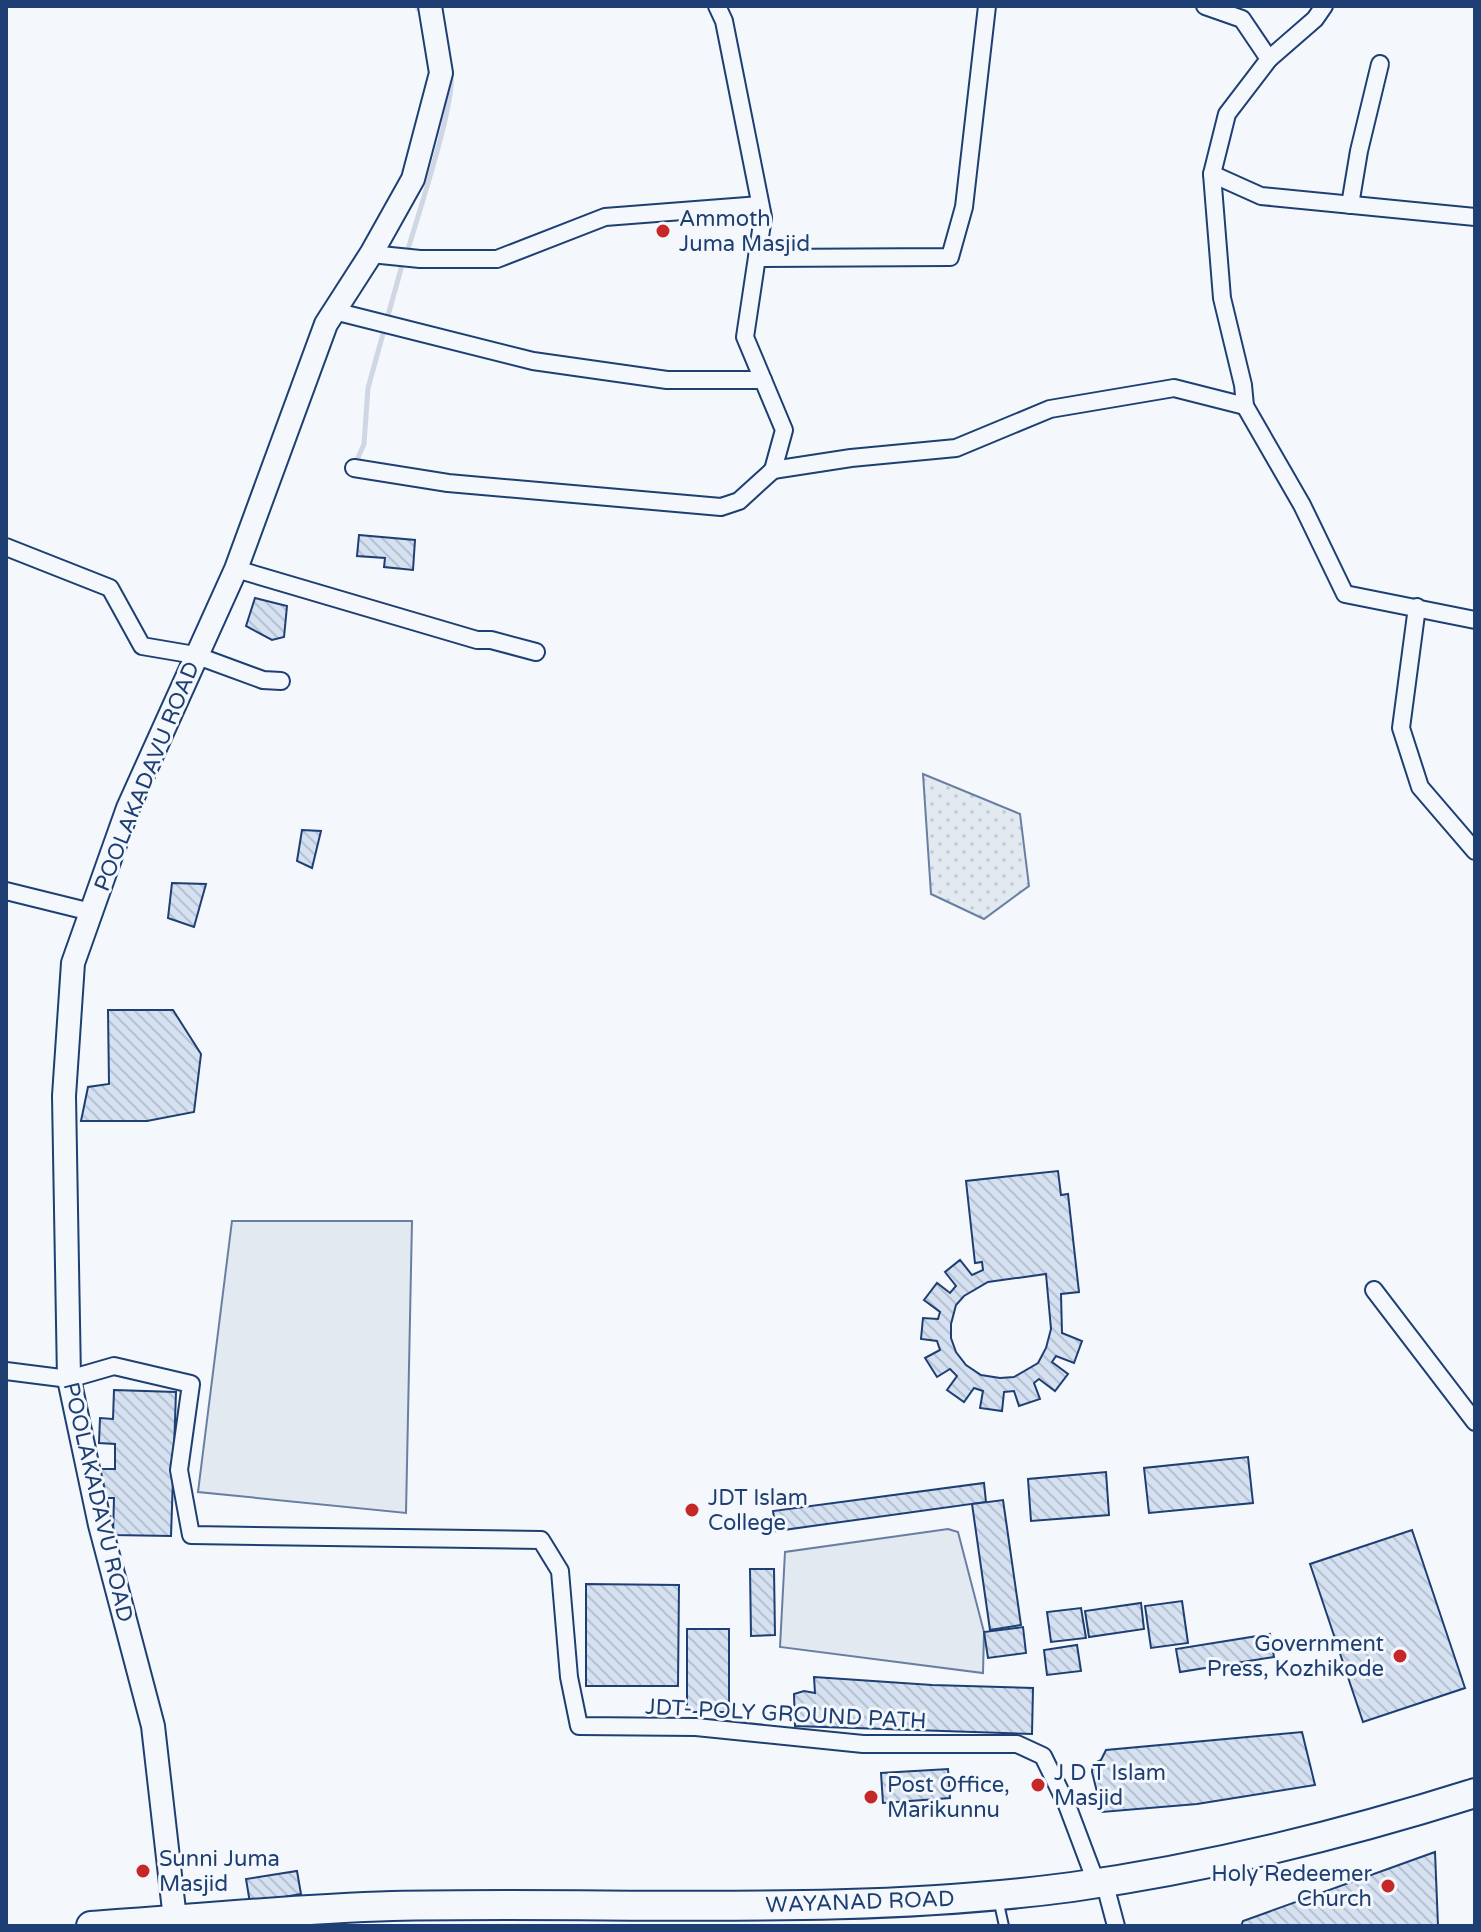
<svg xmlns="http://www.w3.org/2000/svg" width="1481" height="1932" viewBox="0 0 1481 1932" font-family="'Varela Round',sans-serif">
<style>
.grass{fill:url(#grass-dots);stroke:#687fa3;stroke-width:2}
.pitch{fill:#e3e9f0;stroke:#687fa3;stroke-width:2}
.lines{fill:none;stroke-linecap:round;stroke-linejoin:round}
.stream{stroke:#cfd7e4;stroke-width:5}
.building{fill:url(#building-back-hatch);stroke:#1d3f73;stroke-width:2;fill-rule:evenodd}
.lane-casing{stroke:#1d3f73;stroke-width:12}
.street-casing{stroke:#1d3f73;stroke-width:20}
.secondary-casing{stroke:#1d3f73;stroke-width:26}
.highway-casing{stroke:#1d3f73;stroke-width:32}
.lane{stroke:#f4f7fb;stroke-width:8}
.street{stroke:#f4f7fb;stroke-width:16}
.secondary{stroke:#f4f7fb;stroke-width:22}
.highway{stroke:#f4f7fb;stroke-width:28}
.poi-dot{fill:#c62828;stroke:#f4f7fb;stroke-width:3}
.labels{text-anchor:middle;stroke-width:6;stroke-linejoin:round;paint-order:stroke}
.poi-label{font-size:22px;fill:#1d3f73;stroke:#f4f7fb;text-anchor:start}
.street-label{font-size:22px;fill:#1d3f73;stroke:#f4f7fb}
</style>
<defs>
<pattern id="grass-dots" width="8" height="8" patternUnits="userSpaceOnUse" patternTransform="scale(2)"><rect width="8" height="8" fill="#e3e9f0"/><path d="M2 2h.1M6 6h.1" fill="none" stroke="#c2c9d1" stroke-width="1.8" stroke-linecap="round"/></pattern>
<pattern id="building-back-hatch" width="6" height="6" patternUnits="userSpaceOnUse" patternTransform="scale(2)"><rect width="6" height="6" fill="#d5e0f0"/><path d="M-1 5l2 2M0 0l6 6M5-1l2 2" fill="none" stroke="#b6c1d1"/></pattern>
</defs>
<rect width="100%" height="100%" fill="#f4f7fb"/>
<polygon class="grass" points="923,774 1020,814 1029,886 984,919 931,894"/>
<g class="pitch">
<polygon points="232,1221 412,1221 406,1513 198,1492"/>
<polygon points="948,1529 958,1532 984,1632 983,1673 780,1647 785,1552"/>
</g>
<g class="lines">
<g class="stream">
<polyline points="417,6 418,9"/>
<path d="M407,253C415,224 460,90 450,70"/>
<polyline points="354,467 364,444 368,388 402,265"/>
</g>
</g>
<g class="building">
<polygon points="359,535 415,540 413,570 384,567 385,558 357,556"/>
<polygon points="255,598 287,606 284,637 272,640 246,626"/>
<polygon points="302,830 321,831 312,868 297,861"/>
<polygon points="172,883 206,884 194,927 168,918"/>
<polygon points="108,1010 173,1010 201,1054 194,1112 147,1121 81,1121 88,1087 109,1084"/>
<path d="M1058,1171L1061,1195L1068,1194L1079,1292L1061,1294L1062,1333L1082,1341L1074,1363L1056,1356L1052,1362L1068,1374L1055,1391L1039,1379L1034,1383L1040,1399L1019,1406L1014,1391L1004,1392L1002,1411L980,1408L983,1391L974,1388L964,1402L947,1390L957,1376L950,1369L937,1377L925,1358L940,1350L937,1341L921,1339L923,1318L938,1319L940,1312L924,1300L937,1283L950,1293L956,1286L945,1272L960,1260L972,1275L983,1270L982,1262L975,1263L966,1181ZM1046,1274L1051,1329L1046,1348L1038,1363L1014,1377L1000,1378L981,1375L966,1365L956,1352L951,1338V1324L956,1305L964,1296L988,1282Z"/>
<polygon points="114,1390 176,1392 171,1536 113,1535 114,1498 100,1498 100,1469 115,1469 115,1444 99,1443 100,1418 113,1419"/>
<polygon points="1248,1457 1253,1503 1149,1513 1144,1468"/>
<polygon points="1106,1472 1109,1515 1031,1521 1028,1479"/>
<polygon points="984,1483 986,1502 776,1531 773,1511"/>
<polygon points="1003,1500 1021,1625 990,1630 972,1504"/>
<polygon points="1412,1530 1465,1688 1363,1722 1310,1564"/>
<polygon points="750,1569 774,1569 775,1635 751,1636"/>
<polygon points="586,1584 679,1585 678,1686 586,1686"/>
<polygon points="1182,1601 1188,1643 1151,1648 1145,1606"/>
<polygon points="1141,1603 1144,1629 1089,1637 1085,1611"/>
<polygon points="1081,1608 1086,1638 1051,1642 1047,1612"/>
<polygon points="1023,1627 1026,1653 988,1658 984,1632"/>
<rect x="687" y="1629" width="42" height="83"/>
<polygon points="1270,1634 1274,1657 1180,1672 1176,1649"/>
<polygon points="1077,1645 1081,1671 1047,1675 1044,1650"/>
<polygon points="814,1677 932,1685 1033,1688 1032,1734 795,1726 794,1694 804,1691 815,1693"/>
<polygon points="1302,1732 1315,1785 1197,1804 1102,1812 1092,1772 1093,1764 1101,1760 1106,1750"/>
<polygon points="948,1769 950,1798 883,1803 881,1773"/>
<polygon points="1435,1852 1438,1926 1241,1926 1243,1921"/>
<polygon points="297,1871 301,1894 250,1903 246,1879"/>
</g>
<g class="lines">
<g class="lane-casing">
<polyline id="lane" points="998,1899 1004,1926"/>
</g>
<g class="street-casing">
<g id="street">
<polyline points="717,6 724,21 763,217 745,337 784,430 773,470 851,458 956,448 1050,409 1174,388 1245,406"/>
<polyline points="1205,6 1242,19 1269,59 1227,114 1212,174 1222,298 1243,385 1245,406 1302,505 1345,594 1475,620"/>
<polyline points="1269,59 1315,19 1324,6"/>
<polyline points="1212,174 1261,196 1475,217"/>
<polyline points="1350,205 1359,151 1380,64"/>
<polyline points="371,254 420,259 497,259 605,217 760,205"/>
<polyline points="757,258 950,257 964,207 987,6"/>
<polyline points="334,311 533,361 667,380 763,380"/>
<polyline points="354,468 448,483 721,507 739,501 773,470"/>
<polyline points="6,547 110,588 142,646 195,655 263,680 281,681"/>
<polyline points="236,569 477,640 491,640 536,652"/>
<polyline points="1417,607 1401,728 1420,787 1475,851"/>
<polyline points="6,891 91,912"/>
<polyline points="1374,1290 1475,1422"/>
<polyline points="6,1371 69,1379 114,1366 191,1384 179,1470 191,1535 541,1540 560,1571 569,1677 579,1726 696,1727 863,1744 1017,1744 1043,1756 1067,1805 1096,1882"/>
<polyline points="1104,1881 1116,1926"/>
</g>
</g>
<g class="secondary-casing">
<polyline id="secondary" points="175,1919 153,1726 100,1525 69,1379 64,1096 73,963 128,808 236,569 326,324 371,254 413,179 441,73 430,6"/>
</g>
<g class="highway-casing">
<path id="highway" d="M91,1926C191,1919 291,1909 392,1906C619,1901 846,1917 1072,1887C1207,1868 1345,1834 1475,1793"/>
</g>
<use href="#lane" class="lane"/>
<use href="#street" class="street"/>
<use href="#secondary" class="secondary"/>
<use href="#highway" class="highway"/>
</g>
<g class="poi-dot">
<circle cx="663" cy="231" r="8"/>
<circle cx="692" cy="1510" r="8"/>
<circle cx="1400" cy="1656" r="8"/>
<circle cx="1038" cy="1785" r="8"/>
<circle cx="871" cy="1797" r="8"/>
<circle cx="143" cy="1871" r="8"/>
<circle cx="1388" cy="1886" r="8"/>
</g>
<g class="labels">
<g class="poi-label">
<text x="679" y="226">Ammoth<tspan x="679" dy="25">Juma Masjid</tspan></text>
<text x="708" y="1505">JDT Islam<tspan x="708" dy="25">College</tspan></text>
<text x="1384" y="1651" text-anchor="end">Government<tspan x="1384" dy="25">Press, Kozhikode</tspan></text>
<text x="1054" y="1780">J D T Islam<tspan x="1054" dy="25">Masjid</tspan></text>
<text x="887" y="1792">Post Office,<tspan x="887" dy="25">Marikunnu</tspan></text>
<text x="159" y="1866">Sunni Juma<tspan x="159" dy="25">Masjid</tspan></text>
<text x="1372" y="1881" text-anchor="end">Holy Redeemer<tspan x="1372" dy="25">Church</tspan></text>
</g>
<g class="street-label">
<text transform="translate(146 776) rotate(-68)" y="8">POOLAKADAVU ROAD</text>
<text transform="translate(99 1502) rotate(77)" y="8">POOLAKADAVU ROAD</text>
<text transform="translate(786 1713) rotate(3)" y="8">JDT- POLY GROUND PATH</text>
<text transform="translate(860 1901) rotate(-2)" y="8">WAYANAD ROAD</text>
</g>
</g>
<rect width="1481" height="1932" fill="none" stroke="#1d3f73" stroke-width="16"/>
</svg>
